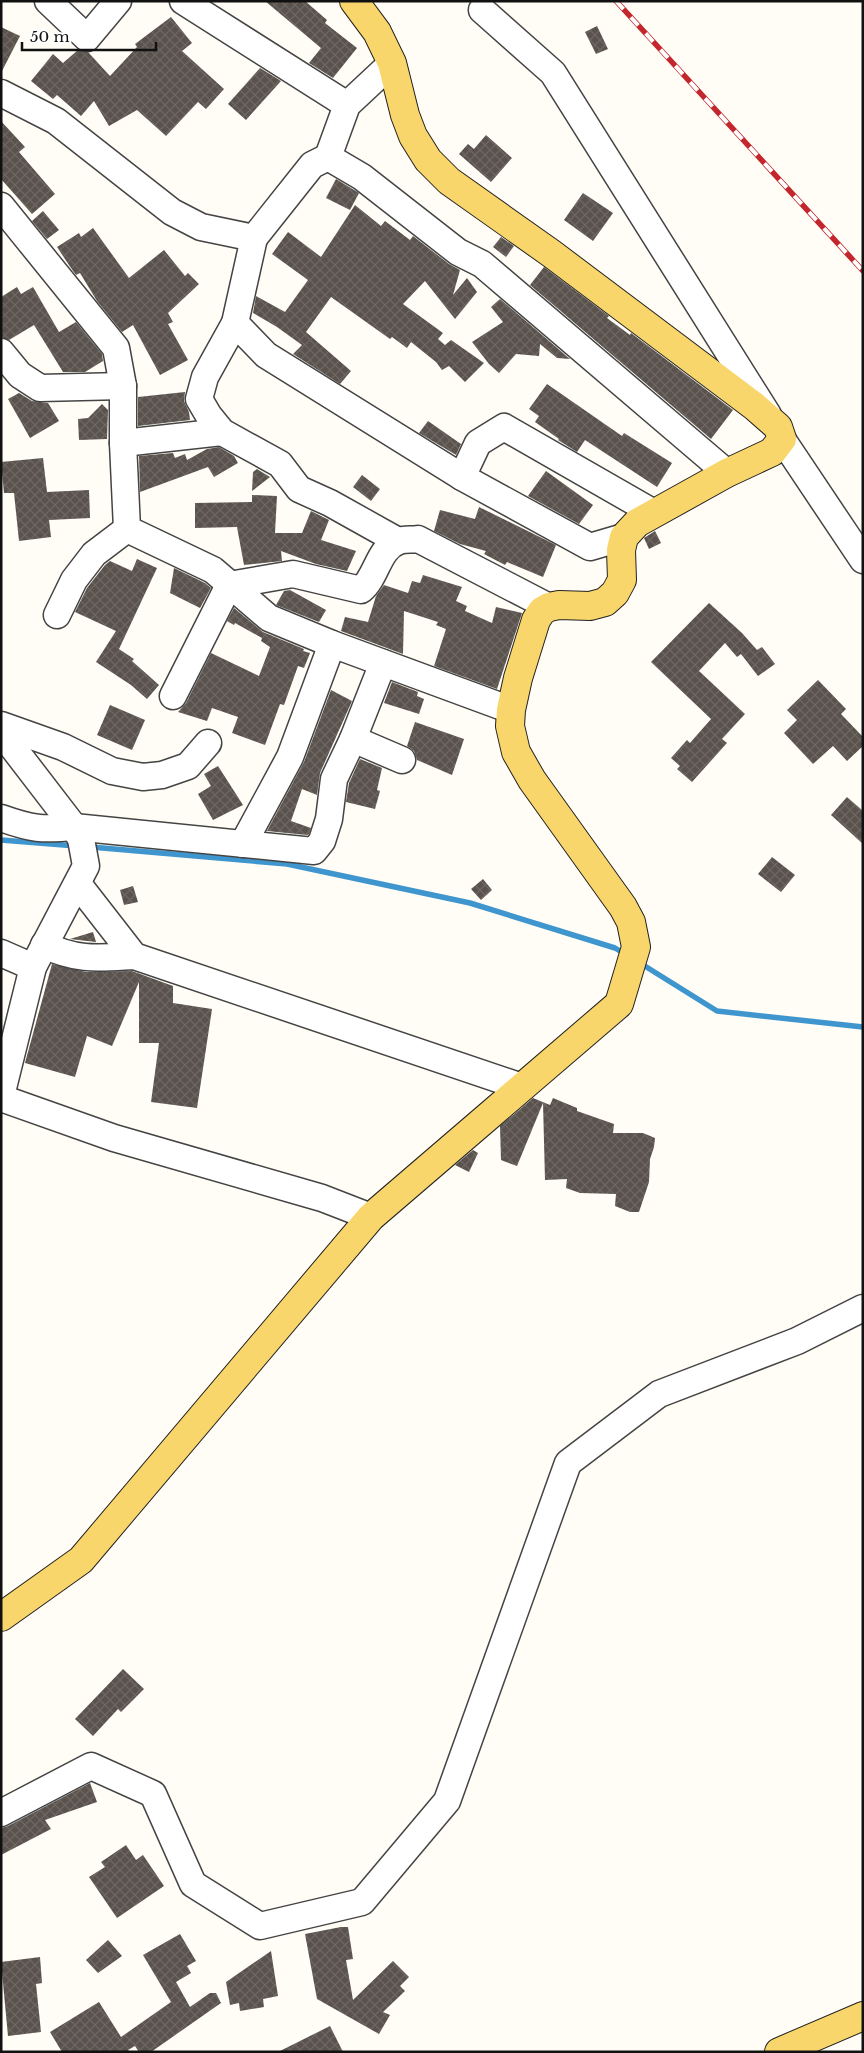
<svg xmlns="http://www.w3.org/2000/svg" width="864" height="2053" viewBox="0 0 864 2053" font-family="'Libre Baskerville',serif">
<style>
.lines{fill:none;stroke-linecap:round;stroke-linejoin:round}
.stream{stroke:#3f96cf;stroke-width:5.5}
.building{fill:url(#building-cross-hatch)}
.minor-casing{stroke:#444;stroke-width:29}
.major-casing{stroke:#222;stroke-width:30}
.minor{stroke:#fff;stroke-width:26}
.major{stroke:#f9d66b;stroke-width:28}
.rail-casing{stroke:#c4262e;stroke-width:5.5}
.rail{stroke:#fff;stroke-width:4;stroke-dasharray:11;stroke-linecap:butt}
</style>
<defs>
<pattern id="building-cross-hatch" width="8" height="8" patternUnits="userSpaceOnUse" patternTransform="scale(1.25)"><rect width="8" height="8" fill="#5a524d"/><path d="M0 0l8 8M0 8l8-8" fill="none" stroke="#6d6662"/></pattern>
</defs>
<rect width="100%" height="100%" fill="#fffdf5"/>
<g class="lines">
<g class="stream">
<polyline points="1,840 76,846"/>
<polyline points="91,847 287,864 470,903 615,948 625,954"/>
<polyline points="640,963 717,1011 863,1027"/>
</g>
</g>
<g class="building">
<polygon points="265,1 305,1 327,20 325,23 357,48 333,78 309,63 321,48"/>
<polygon points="171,17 192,43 182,51 224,89 206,109 198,102 166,136 137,110 109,126 94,101 81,116 57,95 53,99 31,81 53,54 63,63 78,50 88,52 110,76 137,47 135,44"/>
<polygon points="597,26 608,49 596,54 585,32"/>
<polygon points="1,27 20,36 1,73"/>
<polygon points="260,68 281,81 246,120 228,104"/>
<polygon points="1,121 25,147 19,152 55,194 32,214 1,179"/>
<polygon points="486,135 512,158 491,182 459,154 468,144 474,149"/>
<polygon points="336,179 359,193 350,210 326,198"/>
<polygon points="583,193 613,213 593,241 564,220"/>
<polygon points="355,205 381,226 385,221 410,240 413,236 449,264 460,270 453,295 467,278 477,292 455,319 425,281 403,304 443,333 438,339 445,345 451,340 484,363 465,382 449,366 442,370 436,362 411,342 407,348 392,337 390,339 331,297 306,332 351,371 340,384 293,354 302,345 277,327 253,313 256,296 285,312 308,280 272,254 288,232 321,257"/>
<polygon points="43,211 59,230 47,239 32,221"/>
<polygon points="93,228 129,278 164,250 185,276 188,273 199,284 168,313 173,322 168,324 188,360 160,375 133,325 122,332 97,301 80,273 76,275 71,268 57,247 79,233 81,237"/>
<polygon points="501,237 514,246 506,257 493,247"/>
<polygon points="544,267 609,316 607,318 630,335 631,333 733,410 711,439 530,285"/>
<polygon points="17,287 21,294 33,287 59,332 76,322 102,354 103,361 85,372 63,372 34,325 9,340 1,337 1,297"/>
<polygon points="500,299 570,359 557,358 540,344 539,356 516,354 499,373 489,364 472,342 503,322 491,307"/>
<polygon points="547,384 622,436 624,433 672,463 657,487 585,440 577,452 558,440 559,439 535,422 539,416 529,409"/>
<polygon points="185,392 184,401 189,412 190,420 138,426 138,397"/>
<polygon points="19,393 32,401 48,403 59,421 30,438 8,399"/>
<polygon points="102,404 108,410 107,439 79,440 78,419 88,418"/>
<polygon points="428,421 461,444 456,455 419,433"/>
<polygon points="219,447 234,456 238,463 214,477 208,467 140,492 139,456 173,453 175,458 185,454 187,460 207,449"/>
<polygon points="43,458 47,492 89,490 90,518 49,520 51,537 19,541 14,493 4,493 1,462"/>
<polygon points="257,469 270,477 252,491 253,472"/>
<polygon points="546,471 593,505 579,524 528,496"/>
<polygon points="362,475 380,489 371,501 353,487"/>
<polygon points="252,495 277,496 275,533 302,533 311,511 329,520 321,540 356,551 347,571 316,564 281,551 282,561 244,565 237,527 195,528 195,503 252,502"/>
<polygon points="479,507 556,545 543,577 507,562 505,565 484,554 486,551 460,544 434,531 440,510 475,519"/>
<polygon points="655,531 661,543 649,549 644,538"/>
<polygon points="137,559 157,568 119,649 134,659 132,661 159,685 147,699 131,685 96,662 116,631 75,612 87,588 105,565 110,561 132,571"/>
<polygon points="174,568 205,583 211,588 200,608 170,593"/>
<polygon points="423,575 462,587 456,601 467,606 465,611 492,623 496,607 522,613 497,689 434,666 446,629 436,625 438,622 404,611 403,654 341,631 345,617 368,622 376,596 384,585 408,593 412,581 420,583"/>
<polygon points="290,590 326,610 319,622 276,605 284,591"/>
<polygon points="709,603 742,633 757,650 762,647 775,664 758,676 741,654 737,657 725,643 699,671 745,714 722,739 727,743 692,782 677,769 680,766 671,758 687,740 690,743 711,719 651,662"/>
<polygon points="234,608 263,632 304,649 303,651 310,653 304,668 298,666 284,705 280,704 265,745 232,733 238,717 212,708 207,721 178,712 186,703 211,653 259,676 270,647 261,641 262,638 235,623 234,625 227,621"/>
<polygon points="818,680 846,709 841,714 863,737 863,746 847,761 833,746 813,764 784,733 797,720 787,710"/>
<polygon points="392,682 418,692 417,696 424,699 419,714 384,703"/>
<polygon points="331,690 352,701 320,773 317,795 302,789 291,821 311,828 309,834 307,835 267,831 304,762"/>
<polygon points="110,705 145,720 132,750 97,735"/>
<polygon points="415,722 464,739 452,775 417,760 414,751 407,746"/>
<polygon points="360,759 382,768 377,790 380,791 375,809 346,802 349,783"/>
<polygon points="218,766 243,805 213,820 198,794 211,786 204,774"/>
<polygon points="847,797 863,811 863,844 831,815"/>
<polygon points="772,857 795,875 781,892 758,874"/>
<polygon points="483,879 492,890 481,900 471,889"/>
<polygon points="133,886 138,902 124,905 120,890"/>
<polygon points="93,932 96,942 70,939"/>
<polygon points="52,964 86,972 132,971 173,986 173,1003 212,1009 197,1108 151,1102 159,1043 139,1043 139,982 112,1046 87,1036 75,1077 25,1063"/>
<polygon points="533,1098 550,1105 553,1098 577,1108 577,1111 614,1124 613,1133 643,1133 655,1138 654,1147 650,1159 649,1182 639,1212 630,1212 615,1206 616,1194 580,1193 566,1188 567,1179 545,1180 543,1103 517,1166 501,1160 500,1126"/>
<polygon points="473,1150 478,1153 469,1172 455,1165"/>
<polygon points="123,1669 144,1689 121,1712 118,1709 93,1736 75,1719"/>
<polygon points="90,1783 97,1802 45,1820 51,1829 1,1855 1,1828 8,1826"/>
<polygon points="126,1845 136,1860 143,1855 164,1886 117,1918 89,1877 105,1867 101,1862"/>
<polygon points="341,1927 348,1927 353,1959 346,1960 353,2000 393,1961 409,1977 400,1986 405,1991 383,2012 390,2015 379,2034 317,1999 305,1934"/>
<polygon points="180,1934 196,1961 187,1966 191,1973 176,1982 190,2007 210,1993 216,1993 221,2003 151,2052 139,2052 135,2046 128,2050 130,2052 62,2052 50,2032 99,2002 121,2037 171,2002 143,1955"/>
<polygon points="108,1940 122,1956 98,1973 86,1960"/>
<polygon points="271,1951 278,1996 263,1999 264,2007 240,2011 239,2003 230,2005 226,1982"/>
<polygon points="40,1957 42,1983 36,1984 41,2032 8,2036 1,1962"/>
<polygon points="330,2026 343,2052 278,2052"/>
</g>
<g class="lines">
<g class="minor-casing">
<g id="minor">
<polyline points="48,1 87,38 118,1"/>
<polyline points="183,1 347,105"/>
<polyline points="482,10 553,73 768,415"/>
<polyline points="1,93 56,121 172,212 201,227 254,238 312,165 328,157 362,177 458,252 482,264 727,473"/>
<polyline points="328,157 347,105 392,63"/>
<polyline points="1,206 116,348 123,386 123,443 127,529 213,570 269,618 332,644 511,710"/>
<polyline points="254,238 235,323 266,355 462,477 590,547 624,537"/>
<polyline points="235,323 205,377 199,399 209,416 222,432 280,464 299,489 330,503 398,541"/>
<polyline points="1,352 20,375 40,388 123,386"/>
<polyline points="782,439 863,560"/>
<polyline points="123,443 222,432"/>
<polyline points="462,477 478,443 504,427 654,513"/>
<polyline points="57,615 74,580 94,554 127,529"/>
<path d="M173,696L229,585L293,574L361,590C377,577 378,548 399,541C404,539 412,540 418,539L549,607"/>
<polyline points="1,725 63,747 112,771 143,777 162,775 188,766 208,743"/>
<polyline points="1,732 74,827 81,839 86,866 33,967 1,1096"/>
<polyline points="353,739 402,760"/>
<path d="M1,818C32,829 42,830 74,827L314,851L322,841L329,819L334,779L353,739L383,663"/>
<polyline points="243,844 290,757 332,644"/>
<polyline points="78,884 134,956 522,1087"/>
<path d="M44,945C78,961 98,958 134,956"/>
<polyline points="1,953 33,967"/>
<polyline points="1,1098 114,1138 322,1198 371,1217"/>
<polyline points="1,1813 91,1766 153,1794 193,1884 260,1926 362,1902 447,1801 568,1463 659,1394 797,1341 863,1308"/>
</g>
</g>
<g class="major-casing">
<g id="major">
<polyline points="1,1617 81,1560 371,1217 619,1004 636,947 631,922 623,907 532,780 516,752 510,726 511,710 518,678 536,620 542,611 549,607 559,605 590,606 605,602 615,593 622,580 621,550 624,537 637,523 727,473 772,452 782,439 778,427 754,406 552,254 449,181 428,160 413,136 405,115 392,63 377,32 354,1"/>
<polyline points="779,2052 863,2016"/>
</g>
</g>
<use href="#minor" class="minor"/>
<use href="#major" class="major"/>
<g class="rail-casing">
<polyline id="rail" points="616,1 863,271"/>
</g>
<use href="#rail" class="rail"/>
</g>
<rect width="864" height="2053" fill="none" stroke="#111111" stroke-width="5"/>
<path d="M22 42v8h134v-8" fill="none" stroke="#111111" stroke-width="2.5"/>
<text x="30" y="42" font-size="15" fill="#111111" stroke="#ffffff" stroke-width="4" paint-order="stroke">50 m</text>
</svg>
